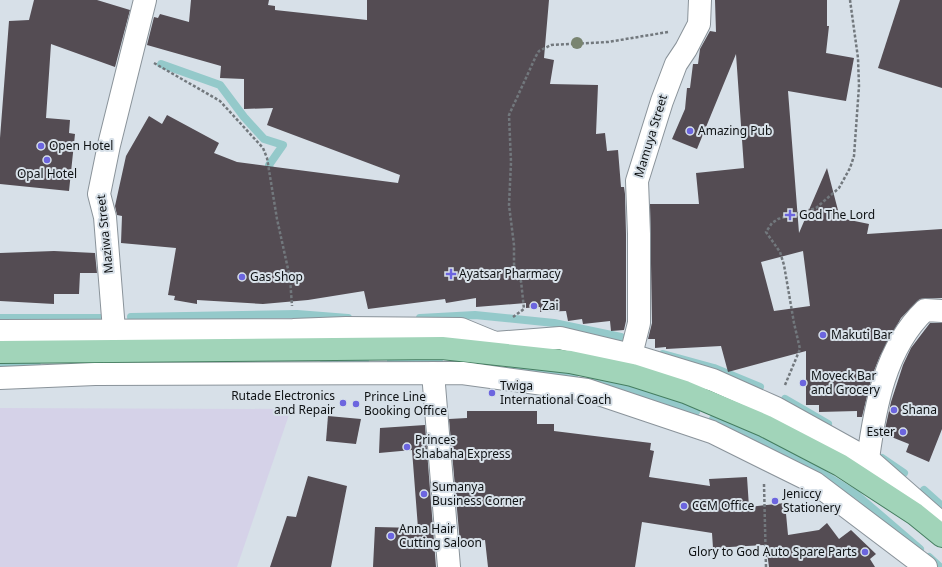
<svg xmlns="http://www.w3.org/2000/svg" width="942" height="567" viewBox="0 0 942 567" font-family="'Noto Sans',sans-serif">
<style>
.industrial{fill:#d5d2e8}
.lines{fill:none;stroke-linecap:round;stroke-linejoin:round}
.stream{stroke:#94c9ca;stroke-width:8}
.building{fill:#544c53;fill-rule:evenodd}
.minor-casing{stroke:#8a939a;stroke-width:24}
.major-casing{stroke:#457d60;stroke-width:24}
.path{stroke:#72787d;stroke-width:2.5;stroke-dasharray:3 2;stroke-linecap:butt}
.minor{stroke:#fff;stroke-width:22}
.major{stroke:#a1d4b9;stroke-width:22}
.tree{fill:#798470}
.poi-dot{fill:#6c65df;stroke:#d7e0e8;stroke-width:1.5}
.labels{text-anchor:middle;stroke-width:4;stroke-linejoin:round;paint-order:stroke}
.poi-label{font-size:12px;fill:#0e1113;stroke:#d7e0e8;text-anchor:start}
.street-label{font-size:12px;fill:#0e1113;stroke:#d7e0e8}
</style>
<rect width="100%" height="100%" fill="#d7e0e8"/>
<polygon class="industrial" points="0,408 291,409 237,567 0,567"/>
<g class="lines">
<g class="stream">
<polyline points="161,64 220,85 244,117 264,139 283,145 269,165 272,177"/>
<polyline points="131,317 297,314 348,318"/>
<polyline points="0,318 105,318"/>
<polyline points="420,318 475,315 554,323 621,337"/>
<polyline points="663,354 714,368 760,387"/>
<polyline points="391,361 439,362"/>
<polyline points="324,362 365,362"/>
<polyline points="463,363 493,364"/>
<polyline points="0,366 37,366"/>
<polyline points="511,366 574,378"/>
<polyline points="589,381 629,388 696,412"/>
<polyline points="785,399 828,424"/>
<polyline points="713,419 789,453 857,495 920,549"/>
<polyline points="882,458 904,473"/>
<polyline points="924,490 942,506"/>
<polyline points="929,557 940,567"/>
</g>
</g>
<g class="building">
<polygon points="34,0 97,0 130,10 115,67 51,44 46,118 70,120 69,133 75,134 69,191 0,184 0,138 9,21 29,20"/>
<polygon points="191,0 269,0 268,5 275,6 275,10 367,20 367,0 549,0 544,58 554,60 550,84 598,85 596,134 605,133 607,151 618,150 621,187 624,187 625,194 626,234 626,321 624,330 611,331 610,321 583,324 582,319 568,321 566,311 540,312 540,307 526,308 526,303 476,307 476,298 446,303 445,299 368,309 364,291 308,300 263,304 197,300 197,304 174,300 175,296 168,295 176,248 121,243 122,216 117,215 115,206 126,156 149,116 162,124 167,115 219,143 214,153 237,162 398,183 400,175 267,125 273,108 244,109 244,79 220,78 221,66 147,45 154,17 158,18 160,14 189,22"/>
<path d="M715,0H827V26H829L826,53L854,58L846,101L788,91L799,233L827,168L840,218L869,224L867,234L942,229V298L920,299L901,318L880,356L872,376L862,417H857V411L819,412V405H806V351L728,372L721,346L666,349V347L655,348V339H648L652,323L650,204H699L696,173L744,168L736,54L697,149L672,139L685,109L687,88H690L693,64H698L700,49L710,31L716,32ZM803,251L810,306L774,311L761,262Z"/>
<polygon points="900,0 942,0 942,88 878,68"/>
<polygon points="54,251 95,253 97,273 80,273 79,294 54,294 54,304 0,301 0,253"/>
<polygon points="930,323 942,323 942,429 929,462 906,452 909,444 884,434 891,402 903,365 911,348"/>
<polygon points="467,411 537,411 537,424 554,424 554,431 651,443 650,450 654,451 649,477 710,486 709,479 747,477 749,507 785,503 788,535 819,530 827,523 839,539 851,530 876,554 870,559 875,567 769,567 766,545 713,548 712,533 642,522 635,567 488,567 485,540 460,543 449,419 467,418"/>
<polygon points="328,416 361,419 356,444 326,441"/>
<polygon points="425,425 436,567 373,567 375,527 418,528 412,450 379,453 380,428"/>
<polygon points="308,476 347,486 331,567 270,567 287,516 296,517"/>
</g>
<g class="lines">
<g class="minor-casing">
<g id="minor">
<polyline points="114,330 105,217 99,194 109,145 145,0"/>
<polyline points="0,331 293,330 346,328 461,329 495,343 560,338 631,355 713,380 776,408 868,459 942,524"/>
<polyline points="632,370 631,355 639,323 639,234 637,181 662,101 676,64 686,49 699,24 700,0"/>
<polyline points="433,373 449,567"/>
<polyline points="0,378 95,374 462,373 587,390 712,432 815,483 926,567"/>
<path d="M868,459C875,407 885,348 925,310L942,311"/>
</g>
</g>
<g class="major-casing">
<polyline id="major" points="0,352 442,348 570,362 632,375 685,392 765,426 840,465 915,514 942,536"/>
</g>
<g class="path">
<polyline points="154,63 220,101 263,148 267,158 277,219 290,278 292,306"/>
<polyline points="513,317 524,309 521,281 517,279 514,264 514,245 509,205 511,162 509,115 536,56 539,51 551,45 608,42 668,32"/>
<polyline points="785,385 800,349 794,323 784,265 780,252 766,232 772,223 778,219 816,208 839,188 850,168 854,156 859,86 858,58 850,0"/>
<polyline points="764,484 766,567"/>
</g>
<use href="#minor" class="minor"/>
<use href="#major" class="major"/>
</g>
<circle class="tree" cx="577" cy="43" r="6"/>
<g class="poi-dot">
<circle cx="690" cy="131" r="4"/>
<circle cx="41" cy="146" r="4"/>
<circle cx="47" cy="160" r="4"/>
<path d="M788 209h4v4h4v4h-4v4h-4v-4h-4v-4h4z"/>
<path d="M449 268h4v4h4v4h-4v4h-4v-4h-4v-4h4z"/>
<circle cx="242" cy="277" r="4"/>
<circle cx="534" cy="306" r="4"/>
<circle cx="823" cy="335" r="4"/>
<circle cx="803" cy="383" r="4"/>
<circle cx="492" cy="393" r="4"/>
<circle cx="343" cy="403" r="4"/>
<circle cx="356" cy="404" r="4"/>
<circle cx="894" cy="410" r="4"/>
<circle cx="903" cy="432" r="4"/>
<circle cx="407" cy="447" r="4"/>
<circle cx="424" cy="494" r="4"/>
<circle cx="775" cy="501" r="4"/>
<circle cx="684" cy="506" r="4"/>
<circle cx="391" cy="536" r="4"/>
<circle cx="865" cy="552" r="4"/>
</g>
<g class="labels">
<g class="poi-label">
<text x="698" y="135">Amazing Pub</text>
<text x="49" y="150">Open Hotel</text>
<text x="47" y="178" text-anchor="middle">Opal Hotel</text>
<text x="799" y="219">God The Lord</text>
<text x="459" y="278">Ayatsar Pharmacy</text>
<text x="250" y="281">Gas Shop</text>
<text x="542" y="310">Zai</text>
<text x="831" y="339">Makuti Bar</text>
<text x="811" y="380">Moveck Bar<tspan x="811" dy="14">and Grocery</tspan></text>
<text x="500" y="390">Twiga<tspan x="500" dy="14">International Coach</tspan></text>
<text x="335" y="400" text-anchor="end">Rutade Electronics<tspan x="335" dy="14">and Repair</tspan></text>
<text x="364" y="401">Prince Line<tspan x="364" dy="14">Booking Office</tspan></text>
<text x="902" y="414">Shana</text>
<text x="895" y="436" text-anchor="end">Ester</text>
<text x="415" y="444">Princes<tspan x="415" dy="14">Shabaha Express</tspan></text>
<text x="432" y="491">Sumanya<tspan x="432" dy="14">Business Corner</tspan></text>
<text x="783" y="498">Jeniccy<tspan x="783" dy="14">Stationery</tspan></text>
<text x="692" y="510">CCM Office</text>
<text x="399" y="533">Anna Hair<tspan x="399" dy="14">Cutting Saloon</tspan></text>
<text x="857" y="556" text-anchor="end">Glory to God Auto Spare Parts</text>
</g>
<g class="street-label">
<text transform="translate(651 136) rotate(-73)" y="4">Mamuya Street</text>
<text transform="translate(105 234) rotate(-96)" y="4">Maziwa Street</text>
</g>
</g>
</svg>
